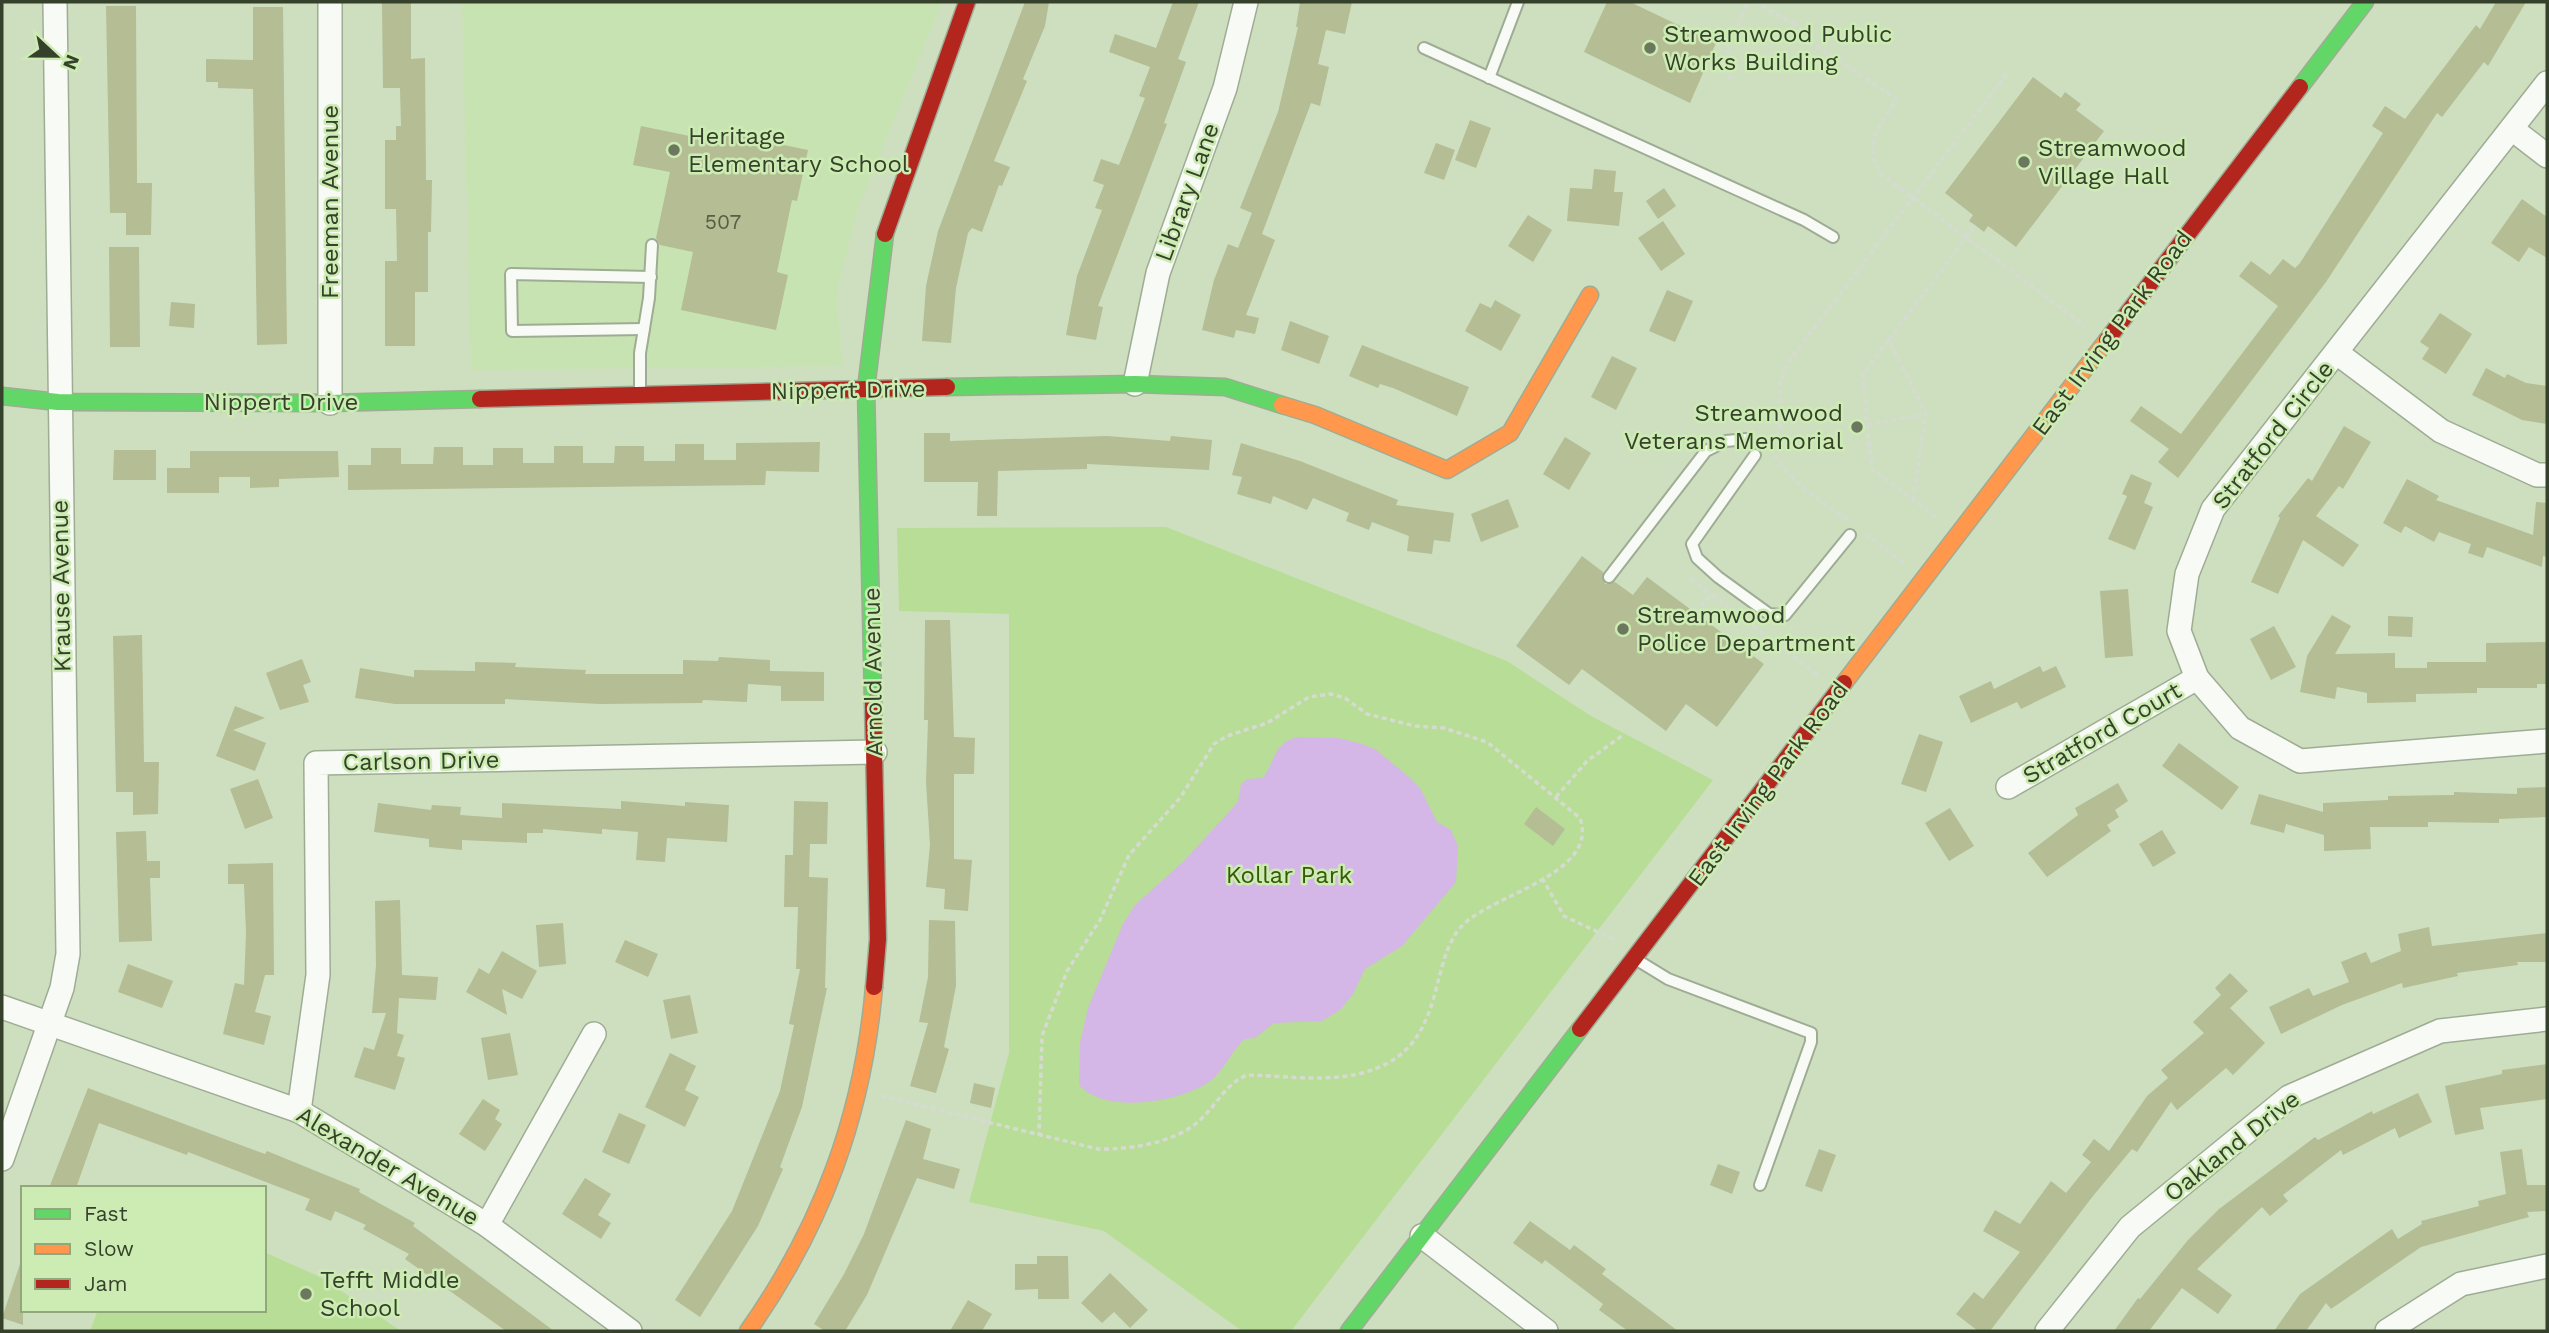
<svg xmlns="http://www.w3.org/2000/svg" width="2549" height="1333" viewBox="0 0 2549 1333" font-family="'Work Sans',sans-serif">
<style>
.built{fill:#c8e3b2}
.green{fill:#b8dd96}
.water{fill:#d4b6e7}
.building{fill:#b4bd94}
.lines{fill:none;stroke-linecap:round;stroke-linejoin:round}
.lane-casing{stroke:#9fac94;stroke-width:14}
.street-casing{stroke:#9fac94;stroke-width:26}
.fast-casing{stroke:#9fac94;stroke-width:19}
.slow-casing{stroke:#9fac94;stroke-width:19}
.jam-casing{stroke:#9fac94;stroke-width:19}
.path{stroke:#d6dbd1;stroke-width:3.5;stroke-dasharray:5 3.5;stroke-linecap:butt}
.lane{stroke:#f8faf6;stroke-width:10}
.street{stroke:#f8faf6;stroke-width:23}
.fast{stroke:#63d668;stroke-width:16}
.slow{stroke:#ff974d;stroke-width:16}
.jam{stroke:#b3261e;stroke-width:16}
.poi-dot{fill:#6b785e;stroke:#cdecb3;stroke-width:2.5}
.labels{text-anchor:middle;stroke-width:5;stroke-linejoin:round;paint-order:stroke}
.number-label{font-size:21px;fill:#556044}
.poi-label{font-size:24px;fill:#35412a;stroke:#cdecb3;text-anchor:start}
.street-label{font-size:24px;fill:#35412a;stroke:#cdecb3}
.park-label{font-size:24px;fill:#375a06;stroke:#cdecb3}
</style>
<rect width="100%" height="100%" fill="#cedfc0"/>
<polygon class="built" points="462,2 942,2 858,208 838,287 837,307 843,366 471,370"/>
<g class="green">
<polygon points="1166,527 1507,661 1591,716 1713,780 1291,1331 1242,1331 1104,1231 969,1202 1009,1053 1009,614 899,611 897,528"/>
<polygon points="264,1252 322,1278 401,1331 90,1331 98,1310 264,1310"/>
</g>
<path class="water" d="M1299,737L1338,738L1359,743L1375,749L1409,777L1420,788L1437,822L1451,830L1458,846L1456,882L1402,946L1365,969L1353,994L1340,1010L1322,1021L1274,1023L1255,1038L1244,1039C1231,1052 1224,1071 1209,1082C1179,1102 1106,1115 1079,1085L1080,1043L1088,1008L1123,924L1135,905L1184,861L1238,802L1241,784L1247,779L1263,778C1275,762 1274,741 1299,737Z"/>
<g class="building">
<polygon points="382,2 411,2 411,59 425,58 426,180 432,180 431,232 428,232 428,292 415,292 415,346 385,346 385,261 397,261 396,209 385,209 385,140 396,140 396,126 401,126 400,88 383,88"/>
<polygon points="1025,2 1049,2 1045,26 1023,79 1027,81 994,161 1010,167 1002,186 999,185 982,232 972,228 968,233 956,288 951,343 922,341 926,286 938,231"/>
<polygon points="1173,2 1199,2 1178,59 1186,62 1164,123 1167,124 1098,306 1103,307 1096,340 1066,335 1077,276 1102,210 1095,208 1104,185 1093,181 1101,159 1119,165 1145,98 1139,96 1150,67 1109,52 1115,34 1156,48"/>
<polygon points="1300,2 1352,2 1345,34 1326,30 1318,64 1329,67 1320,106 1311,103 1262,234 1275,240 1246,315 1259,318 1255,334 1236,330 1234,338 1202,330 1214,280 1228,244 1238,248 1252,213 1240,208 1278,112 1298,27 1296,27"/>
<polygon points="1607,2 1630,2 1716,43 1690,103 1584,52"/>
<polygon points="2496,2 2526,2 2488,66 2484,62 2442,117 2437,113 2326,282 2178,478 2158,462 2169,449 2130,421 2141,406 2181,434 2278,306 2239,276 2251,261 2270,275 2283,259 2295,268 2300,263 2383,133 2372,126 2385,106 2405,119 2476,25 2480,29"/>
<polygon points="106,6 136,6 137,183 152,183 151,235 126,235 126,213 110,213"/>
<polygon points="253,7 283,7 287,344 257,345 253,89 218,88 218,82 206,82 206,59 253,60"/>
<polygon points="2033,77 2061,98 2065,92 2081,104 2076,110 2104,131 2016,247 1988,226 1984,232 1975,225 1969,221 1973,215 1945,193"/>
<polygon points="1470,120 1491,128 1476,168 1455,160"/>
<polygon points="641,126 709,140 711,130 808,150 797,201 792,200 777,272 788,275 776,330 681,310 693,252 660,245 656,238 670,172 633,165"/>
<polygon points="1436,143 1455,150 1444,180 1424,173"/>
<polygon points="1594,169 1616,171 1614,192 1623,192 1619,226 1567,221 1570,188 1592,189"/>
<polygon points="1664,188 1676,206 1658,219 1646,201"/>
<polygon points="2522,199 2547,217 2547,258 2529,247 2519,262 2491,243"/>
<polygon points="1528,215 1552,230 1533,262 1508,246"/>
<polygon points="1663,221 1685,254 1661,271 1638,238"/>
<polygon points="109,247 139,247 140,347 110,347"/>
<polygon points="1667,290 1693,301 1675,342 1649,331"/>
<polygon points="1495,300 1521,315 1501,351 1465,331 1480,303 1491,308"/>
<polygon points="171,302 195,304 194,328 169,326"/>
<polygon points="2440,313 2472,334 2446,374 2422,359 2429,348 2420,342"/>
<polygon points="1290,321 1329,336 1319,364 1281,350"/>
<polygon points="1362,345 1469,387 1457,416 1393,388 1380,384 1378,388 1349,376"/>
<polygon points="1612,356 1637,368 1616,410 1591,397"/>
<polygon points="2486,368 2505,378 2507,374 2526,383 2547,386 2547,424 2522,420 2472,395"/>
<polygon points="2344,426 2371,442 2343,489 2339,486 2316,516 2359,545 2343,567 2303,540 2278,594 2251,582 2280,518 2278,516 2308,478 2312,481"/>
<polygon points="924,433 950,433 950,441 1107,436 1170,441 1171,436 1212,440 1209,470 1087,464 1087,469 998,471 997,516 977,516 978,482 924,482"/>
<polygon points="1565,437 1591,453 1569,490 1543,474"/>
<polygon points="820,442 819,472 766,471 765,485 348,490 348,465 371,465 371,448 401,448 401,464 433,464 434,447 463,447 463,465 493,465 493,448 523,448 523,463 554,463 554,446 583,446 583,463 614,463 615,446 644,446 644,461 675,461 675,444 704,444 704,460 736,460 736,443"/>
<polygon points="1241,443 1300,461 1398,500 1396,505 1454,513 1450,542 1434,540 1432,554 1407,551 1409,536 1372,522 1369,530 1346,521 1349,513 1313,498 1307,510 1273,496 1271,504 1237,494 1242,477 1232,475"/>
<polygon points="114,450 156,450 156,480 113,480"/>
<polygon points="190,451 338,451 339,477 279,479 279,487 250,488 250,477 219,477 219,493 167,493 167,468 190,468"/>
<polygon points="2131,474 2152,483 2144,503 2153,507 2135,550 2108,539 2127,496 2122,494"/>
<polygon points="2407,479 2439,496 2436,500 2533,535 2536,502 2547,503 2547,557 2543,556 2542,567 2487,547 2483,558 2468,553 2471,544 2439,532 2434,542 2405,526 2401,533 2383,523"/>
<polygon points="1508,499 1519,527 1481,542 1471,514"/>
<polygon points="1582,556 1603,572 1605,584 1615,582 1633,595 1647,577 1764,664 1717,727 1686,704 1666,731 1582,669 1569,685 1516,646"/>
<polygon points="2128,589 2133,656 2105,658 2100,591"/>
<polygon points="2332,615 2351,626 2335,654 2395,653 2395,668 2427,668 2427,662 2486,662 2486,643 2547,642 2547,684 2537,684 2537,688 2477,688 2477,693 2416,694 2416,702 2367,703 2367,693 2337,687 2335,699 2300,692 2307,656"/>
<polygon points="2388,616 2413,617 2412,637 2388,636"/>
<polygon points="925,620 950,620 954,737 975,738 974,774 954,774 954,859 972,860 968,911 944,909 945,889 926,887 930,845 926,782 928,720 924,720"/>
<polygon points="2274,626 2296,667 2271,680 2250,639"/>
<polygon points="142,635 144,762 159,762 158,814 133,815 133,792 116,792 113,636"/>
<polygon points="719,657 770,660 770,671 824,672 824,701 781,701 781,686 748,684 747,702 703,700 702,703 600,704 505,699 505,704 395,704 355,698 360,668 414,677 414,670 475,671 475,662 516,663 515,667 586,670 585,674 683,674 683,660 718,661"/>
<polygon points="302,659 311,682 303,685 309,702 280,710 266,673"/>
<polygon points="2040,666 2043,672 2056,666 2066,687 2021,709 2017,702 1971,723 1959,696 1991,681 1994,689"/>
<polygon points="235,706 265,718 233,730 266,743 255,771 216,756"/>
<polygon points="1919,734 1943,742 1926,792 1901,784"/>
<polygon points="2179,743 2239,787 2222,810 2162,766"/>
<polygon points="258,779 273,818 245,829 230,789"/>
<polygon points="2118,783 2128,801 2115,810 2119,817 2107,825 2111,831 2047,877 2028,853 2078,815 2075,808"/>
<polygon points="2547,787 2547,817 2499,819 2499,823 2428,822 2428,827 2370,827 2371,849 2324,851 2324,835 2286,824 2284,833 2250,824 2259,794 2323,812 2323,803 2388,800 2388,796 2454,795 2454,792 2517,794 2517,788"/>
<polygon points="621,801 685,806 685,802 729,805 727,842 667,838 665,862 636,860 638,832 602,829 602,834 543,829 543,833 527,833 527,843 462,840 462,850 429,847 429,839 374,832 378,803 431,810 432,805 461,807 460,815 502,818 502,803 621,809"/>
<polygon points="794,801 828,802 827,844 810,844 809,877 828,878 825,988 827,988 802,1107 780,1167 783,1169 758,1226 700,1317 675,1300 732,1211 780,1091 794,1025 789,1024 800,969 796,969 798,907 784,907 785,855 793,855"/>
<polygon points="1536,807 1565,829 1553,846 1524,824"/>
<polygon points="1950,808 1974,846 1949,861 1925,823"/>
<polygon points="2162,830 2176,853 2153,867 2139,844"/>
<polygon points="146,831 147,861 160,861 160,878 150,878 152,941 119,942 116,832"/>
<polygon points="273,863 274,975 265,975 255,1012 271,1016 264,1045 223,1034 235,983 244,985 246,933 244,884 228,884 228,864"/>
<polygon points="400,900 402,975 438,977 436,1000 399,998 397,1033 404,1035 397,1056 405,1058 395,1090 354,1077 364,1047 374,1050 386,1013 372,1013 376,965 375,901"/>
<polygon points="929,920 955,921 956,986 944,1047 949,1049 936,1093 910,1086 928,1023 919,1022 928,977"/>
<polygon points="563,923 566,964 539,967 536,925"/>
<polygon points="2429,927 2432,946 2547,933 2547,962 2517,962 2518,965 2457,973 2458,976 2403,988 2402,983 2342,1005 2281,1034 2269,1007 2309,988 2313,996 2349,982 2341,962 2366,952 2371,963 2401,951 2398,934"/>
<polygon points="625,940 658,954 648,977 615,962"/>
<polygon points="502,951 537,971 522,999 502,989 507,1015 466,992 479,968 489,974"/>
<polygon points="128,964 173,981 162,1008 118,992"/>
<polygon points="2230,973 2248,991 2230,1008 2265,1043 2233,1075 2226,1068 2177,1110 2171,1102 2137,1152 2132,1149 2093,1196 1990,1331 1978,1331 1956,1314 1974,1292 1983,1299 2020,1252 1983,1231 1995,1210 2020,1224 2051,1181 2066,1193 2091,1162 2082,1155 2094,1139 2109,1151 2147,1096 2168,1078 2161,1070 2204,1033 2193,1022 2221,995 2215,988"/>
<polygon points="690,995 698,1033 671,1039 663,1000"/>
<polygon points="510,1033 518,1075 488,1080 481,1038"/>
<polygon points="670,1053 696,1066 685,1090 699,1097 685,1127 645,1107"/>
<polygon points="2547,1064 2547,1099 2480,1108 2484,1129 2455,1135 2445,1086 2502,1074 2502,1070"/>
<polygon points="974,1083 995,1088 991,1108 970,1103"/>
<polygon points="88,1088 265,1154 267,1151 360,1189 359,1192 415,1223 413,1226 554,1331 506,1331 405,1259 409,1254 363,1229 366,1225 335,1211 331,1221 305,1210 310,1199 188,1152 187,1155 99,1123 76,1188 49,1188"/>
<polygon points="2418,1093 2432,1122 2399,1138 2395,1128 2343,1155 2341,1150 2283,1195 2288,1201 2270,1216 2262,1207 2197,1269 2232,1295 2218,1314 2182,1288 2149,1331 2114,1331 2138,1298 2140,1299 2188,1240 2219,1209 2315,1137 2318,1140 2372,1111 2373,1114"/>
<polygon points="483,1099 500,1110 495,1119 502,1124 485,1151 459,1134"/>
<polygon points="619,1113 646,1125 629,1164 602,1152"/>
<polygon points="906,1120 931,1129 923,1159 960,1169 954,1189 917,1178 867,1295 845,1331 825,1331 814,1324 844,1274 864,1234"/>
<polygon points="1819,1149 1836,1155 1822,1192 1805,1186"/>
<polygon points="2522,1149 2527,1185 2547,1185 2547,1211 2527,1212 2529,1217 2421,1247 2331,1309 2326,1303 2306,1331 2274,1331 2300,1294 2392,1229 2398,1239 2422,1224 2421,1221 2479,1206 2478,1201 2506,1194 2500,1152"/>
<polygon points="1718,1164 1740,1172 1732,1194 1710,1185"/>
<polygon points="585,1178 611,1194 598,1215 611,1223 601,1239 562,1214"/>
<polygon points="1530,1221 1570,1250 1574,1245 1606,1269 1602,1274 1678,1331 1628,1331 1599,1310 1603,1304 1545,1260 1542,1264 1513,1243"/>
<polygon points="1037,1256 1068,1256 1069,1299 1038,1299 1038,1289 1015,1290 1015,1264 1037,1264"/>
<polygon points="20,1264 23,1264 23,1325 2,1318"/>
<polygon points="1110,1273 1148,1310 1130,1328 1114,1312 1102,1323 1081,1303"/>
<polygon points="968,1300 992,1314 982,1331 950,1331"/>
</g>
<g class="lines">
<g class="lane-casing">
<g id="lane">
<polyline points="1424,48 1804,220 1833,237"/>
<polyline points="1489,78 1518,2"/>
<polyline points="644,329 512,331 511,274 651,277"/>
<polyline points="640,392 640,353 649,298 652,245"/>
<polyline points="1755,455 1692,544 1697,558 1718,577 1769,614 1785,615 1850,535"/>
<polyline points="1609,577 1706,451 1726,441 1747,439"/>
<polyline points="1637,960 1668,979 1811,1033 1811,1042 1760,1185"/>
</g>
</g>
<g class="street-casing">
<g id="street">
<polyline points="2547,83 2213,509 2187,574 2179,631 2197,678 2240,728 2300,761 2547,741"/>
<polyline points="2512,129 2547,156"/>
<polyline points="2337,353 2441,431 2537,475 2547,475"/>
<polyline points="1135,384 1158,273 1225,88 1246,2"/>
<polyline points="330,403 330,2"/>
<polyline points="2008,787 2197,678"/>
<polyline points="2,1007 299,1111 487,1225 630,1331"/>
<polyline points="299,1111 318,975 316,763 875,752"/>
<polyline points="2,1159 62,988 68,954 55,2"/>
<polyline points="487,1225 594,1034"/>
<polyline points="1422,1236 1546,1331"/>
<polyline points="2047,1331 2130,1227 2289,1097 2440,1031 2547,1019"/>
<polyline points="2387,1331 2461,1284 2547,1266"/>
</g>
</g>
<g class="fast-casing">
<g id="fast">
<polyline points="2300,87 2365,2"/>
<polyline points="947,387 1135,384 1225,387 1282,405"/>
<polyline points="2,396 58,402 330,403 480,399"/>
<polyline points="873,702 866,389 885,234"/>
<polyline points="1349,1331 1580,1029"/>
</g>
</g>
<g class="slow-casing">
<g id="slow">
<polyline points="1282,405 1315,415 1447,470 1510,433 1590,295"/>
<polyline points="1844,683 2107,340"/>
<path d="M748,1331C822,1226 863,1115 874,987"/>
</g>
</g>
<g class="jam-casing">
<g id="jam">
<polyline points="885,234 967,2"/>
<polyline points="2107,340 2300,87"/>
<polyline points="480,399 947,387"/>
<polyline points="873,702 878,939 874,987"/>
<polyline points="1580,1029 1844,683"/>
</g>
</g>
<g class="path">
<path d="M1754,2L1798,26L1818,47L1897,99C1880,126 1862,144 1881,174L2085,326"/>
<polyline points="1730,80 1727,38 1741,19 1747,2"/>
<polyline points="1889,340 1863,374 1867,425 1926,414"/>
<polyline points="1867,425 1872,469 1939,519"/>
<polyline points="1913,500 1926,414 1889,340 1975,225"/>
<path d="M1848,520C1819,499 1787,481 1771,448L1781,422L1780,383L1787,364L2008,72"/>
<polyline points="1865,534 1904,563"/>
<polyline points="1690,579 1711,594"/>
<polyline points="1696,613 1711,594 1818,675"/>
<polyline points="1556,797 1587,761 1623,735"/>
<polyline points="1542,878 1564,916 1617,941"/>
<path d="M881,1096L1098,1149C1131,1150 1181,1142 1204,1116C1218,1102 1228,1082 1247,1075C1293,1076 1345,1086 1388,1063C1447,1030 1429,955 1465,923C1498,893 1599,873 1580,818L1487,742L1444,728L1415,726L1367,714L1345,698L1331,694L1309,697L1267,723L1227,736L1214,744L1180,798L1129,855L1100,920L1067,971L1042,1036L1039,1134"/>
</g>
<use href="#lane" class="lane"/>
<use href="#street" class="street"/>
<use href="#fast" class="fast"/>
<use href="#slow" class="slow"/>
<use href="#jam" class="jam"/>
</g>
<g class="poi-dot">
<circle cx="1650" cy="48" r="7"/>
<circle cx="674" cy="150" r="7"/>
<circle cx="2024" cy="162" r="7"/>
<circle cx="1857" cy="427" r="7"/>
<circle cx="1623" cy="629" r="7"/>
<circle cx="306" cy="1294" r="7"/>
</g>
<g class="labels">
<g class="number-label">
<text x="723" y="229">507</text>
</g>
<g class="poi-label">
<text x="1664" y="42">Streamwood Public<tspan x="1664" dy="28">Works Building</tspan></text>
<text x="688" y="144">Heritage<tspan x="688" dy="28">Elementary School</tspan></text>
<text x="2038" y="156">Streamwood<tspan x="2038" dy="28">Village Hall</tspan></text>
<text x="1843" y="421" text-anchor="end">Streamwood<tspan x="1843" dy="28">Veterans Memorial</tspan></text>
<text x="1637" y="623">Streamwood<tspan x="1637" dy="28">Police Department</tspan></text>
<text x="320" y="1288">Tefft Middle<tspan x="320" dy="28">School</tspan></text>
</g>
<g class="street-label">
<text transform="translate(1187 192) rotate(-70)" y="8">Library Lane</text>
<text transform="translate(330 202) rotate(-90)" y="8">Freeman Avenue</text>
<text transform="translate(2112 333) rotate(-53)" y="8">East Irving Park Road</text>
<text transform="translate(848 390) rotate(-1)" y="8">Nippert Drive</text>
<text x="281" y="410">Nippert Drive</text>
<text transform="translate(2273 435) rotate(-52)" y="8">Stratford Circle</text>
<text transform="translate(61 586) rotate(-91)" y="8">Krause Avenue</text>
<text transform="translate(873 672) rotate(-91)" y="8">Arnold Avenue</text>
<text transform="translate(2102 733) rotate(-30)" y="8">Stratford Court</text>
<text transform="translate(421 761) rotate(-1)" y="8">Carlson Drive</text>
<text transform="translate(1768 784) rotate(-53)" y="8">East Irving Park Road</text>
<text transform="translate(2232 1146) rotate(-38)" y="8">Oakland Drive</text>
<text transform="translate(388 1166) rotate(31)" y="8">Alexander Avenue</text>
</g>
<g class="park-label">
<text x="1289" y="883">Kollar Park</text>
</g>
</g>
<rect width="2549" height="1333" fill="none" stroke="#35412a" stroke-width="7"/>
<rect x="21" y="1186" width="245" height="126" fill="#cdecb3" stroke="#90a87c" stroke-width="2"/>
<rect x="35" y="1209" width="35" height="10" fill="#63d668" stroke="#90a87c" stroke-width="2"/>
<text x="84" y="1221" font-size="21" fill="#35412a">Fast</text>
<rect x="35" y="1244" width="35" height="10" fill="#ff974d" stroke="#90a87c" stroke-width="2"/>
<text x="84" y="1256" font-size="21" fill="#35412a">Slow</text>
<rect x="35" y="1279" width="35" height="10" fill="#b3261e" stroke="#90a87c" stroke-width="2"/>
<text x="84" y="1291" font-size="21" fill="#35412a">Jam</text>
<g transform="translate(56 56) rotate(112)" stroke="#cdecb3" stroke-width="5" paint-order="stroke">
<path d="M0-5L12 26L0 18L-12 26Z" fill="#35412a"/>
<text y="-10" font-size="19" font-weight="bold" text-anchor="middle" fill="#35412a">N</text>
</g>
</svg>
